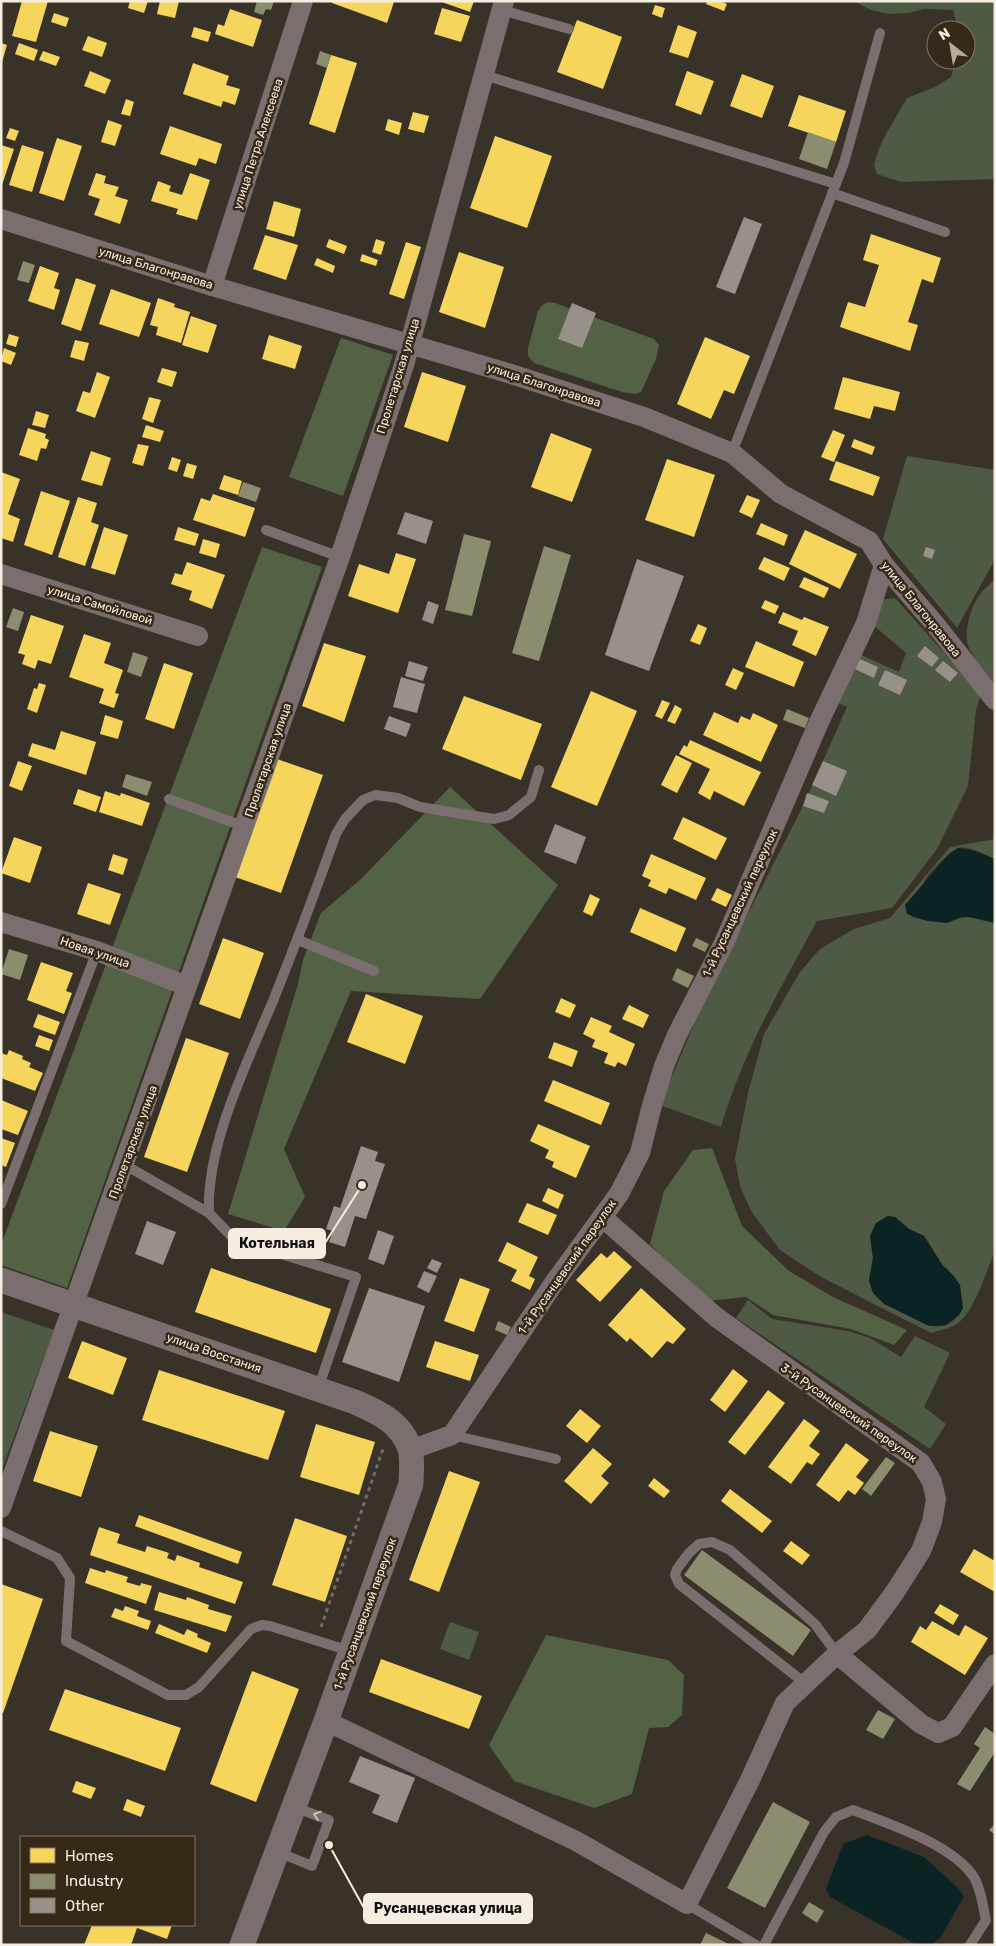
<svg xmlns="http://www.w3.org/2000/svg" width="996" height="1946" viewBox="0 0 996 1946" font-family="Rubik,sans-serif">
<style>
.green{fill:#4f5a45;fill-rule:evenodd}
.forest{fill:#536245}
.water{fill:#0b2323}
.homes{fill:#f6d55c}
.industry{fill:#8c8c6e}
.building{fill:#989189}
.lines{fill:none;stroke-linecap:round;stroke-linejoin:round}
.path{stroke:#756b68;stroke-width:3;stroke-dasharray:4 4;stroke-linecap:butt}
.service{stroke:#7b6e6e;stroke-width:10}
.minor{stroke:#7b6e6e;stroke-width:20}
.tertiary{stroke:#7b6e6e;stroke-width:25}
.oneway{stroke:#cbc1b9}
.labels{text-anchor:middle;stroke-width:5;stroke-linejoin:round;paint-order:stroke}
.street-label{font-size:12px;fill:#f6ede1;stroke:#362917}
.leader{fill:none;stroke:#f6ede1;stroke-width:2}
.callout-dot{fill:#f6ede1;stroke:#362917;stroke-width:2}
.callout{fill:#f6ede1;stroke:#f6ede1;stroke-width:2}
.callout-label{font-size:14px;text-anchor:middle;font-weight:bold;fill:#111}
</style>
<rect width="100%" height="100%" fill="#393228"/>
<g class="green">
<polygon points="853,1 995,1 995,179 901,182 877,174 874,165 878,151 886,134 907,98 935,87 951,77 956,60 966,60 966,30 958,30 953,10 924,9 909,13 889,14 871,10"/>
<polygon points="907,456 995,470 994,561 957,628 883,539"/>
<path d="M995,579V683C986,672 975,661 969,648C963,633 970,609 979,596C983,590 990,584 995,579Z"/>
<path d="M895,598L981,694L976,710L968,786L937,849L892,908L817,921C780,989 743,1052 721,1127L660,1105L705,998L803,806L847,707L838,703L859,654L899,672L906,653L872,624L880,600Z"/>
<path d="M995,839V859C985,855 969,845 958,848C950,851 932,870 927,877C920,889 916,904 911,917L928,921L969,917L995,923V1251C986,1271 975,1311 957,1324C950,1329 939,1330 931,1333L821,1277L780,1250L751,1211L740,1186L735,1159L748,1093L764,1034L800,972L820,949L854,929L890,918L950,847ZM888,1216L895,1217L909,1229L924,1236L927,1240L943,1266L948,1269L963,1308C957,1320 946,1329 932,1326C925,1325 879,1288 869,1281L873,1258L870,1236L876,1223Z"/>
<polygon points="748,1300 772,1319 848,1331 870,1338 901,1357 915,1336 950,1353 924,1407 946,1424 930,1449 736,1318"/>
<polygon points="1,1312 54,1330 1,1472"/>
<polygon points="450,1622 479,1632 469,1660 440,1649"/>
</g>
<g class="forest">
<polygon points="548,302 555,303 654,339 659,345 656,359 641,392 635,394 622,392 534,363 528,356 528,348 538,311 542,305"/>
<polygon points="341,338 393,355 343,496 289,477"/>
<polygon points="262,547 322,567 67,1288 1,1265 1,1245"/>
<polygon points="450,787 558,885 480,999 351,991 284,1149 305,1197 284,1231 228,1214 298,984 303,960 321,913 361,879"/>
<polygon points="712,1148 742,1226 789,1271 833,1297 907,1330 894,1345 851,1329 773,1315 746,1297 707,1301 681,1278 650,1244 664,1191 693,1150"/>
<polygon points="546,1635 668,1660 684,1675 682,1715 668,1727 649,1728 632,1794 594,1808 514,1781 489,1745"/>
</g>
<g class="water">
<polygon points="958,848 975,851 995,859 995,923 969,917 962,917 947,923 928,921 907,914 905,905 948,855"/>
<polygon points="888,1216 895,1217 909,1229 924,1236 943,1266 954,1276 960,1285 963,1308 959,1315 946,1325 929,1326 884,1304 873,1293 869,1281 873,1258 870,1236 876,1223"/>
<polygon points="867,1835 924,1857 957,1887 964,1896 941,1937 932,1945 917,1945 830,1897 826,1889 843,1844"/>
</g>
<g class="homes">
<polygon points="22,1 48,1 36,42 12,36"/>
<polygon points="130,1 148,1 144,13 128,8"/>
<polygon points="160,1 179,1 175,18 157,14"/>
<polygon points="332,1 392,1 394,2 387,23 332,3"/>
<polygon points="439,1 474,1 470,12"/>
<polygon points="707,1 720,1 727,4 724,11 706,4"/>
<polygon points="655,5 665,8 662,18 652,14"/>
<polygon points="442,8 470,16 461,42 434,34"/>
<polygon points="230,9 262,20 253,47 215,34 218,24 224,26"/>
<polygon points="54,13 69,18 66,27 51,22"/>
<polygon points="577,20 622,37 603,89 557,72"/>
<polygon points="678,25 697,32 688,58 669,52"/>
<polygon points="194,27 211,32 208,42 191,37"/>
<polygon points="88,36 107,43 102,57 82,50"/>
<polygon points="1,43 7,45 2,62 1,62"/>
<polygon points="19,43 38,50 34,61 15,54"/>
<polygon points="43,51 60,57 56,66 39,60"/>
<polygon points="331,55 357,63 335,133 309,124"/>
<polygon points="193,63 229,76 226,85 240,89 235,105 223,101 221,107 183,94"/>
<polygon points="90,71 111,80 105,94 84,86"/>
<polygon points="687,71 714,81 701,115 675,105"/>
<polygon points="742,74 774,86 762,118 730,106"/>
<polygon points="799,95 846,111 836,142 788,126"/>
<polygon points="126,99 134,102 130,116 121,114"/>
<polygon points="413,112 429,116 424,133 408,129"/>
<polygon points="388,119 402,123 399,135 385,130"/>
<polygon points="108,120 122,125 115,146 101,142"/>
<polygon points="170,126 222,144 216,164 199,158 196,166 160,154"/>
<polygon points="10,128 19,131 15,141 6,138"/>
<polygon points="495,136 552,156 527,228 470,208"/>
<polygon points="57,138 82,146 64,201 39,193"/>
<polygon points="1,145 14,149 2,185 1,185"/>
<polygon points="22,145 44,152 32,192 9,185"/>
<polygon points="96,173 106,176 104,183 119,187 115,196 128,200 120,224 94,215 100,199 88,195"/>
<polygon points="190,173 210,180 197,220 176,214 178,209 151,201 158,181 171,186 169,191 182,195"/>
<polygon points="274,201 301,209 294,237 266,229"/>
<polygon points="871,234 941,258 933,283 922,279 908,322 918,325 910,351 840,327 848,302 865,307 879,265 863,260"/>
<polygon points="265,235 298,245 286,280 253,269"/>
<polygon points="329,239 347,246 344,254 326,247"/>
<polygon points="376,239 385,242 381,255 372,252"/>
<polygon points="406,242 421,247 404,299 389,294"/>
<polygon points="459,252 504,267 485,328 439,312"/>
<polygon points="362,254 378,260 376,266 360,261"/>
<polygon points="317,258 335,266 333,273 314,265"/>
<polygon points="40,266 59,273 54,288 60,290 54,310 28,301"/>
<polygon points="76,278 96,285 81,331 61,324"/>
<polygon points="111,289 151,303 139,337 99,324"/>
<polygon points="158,298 175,304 174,307 190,312 181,343 156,335 158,327 150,325"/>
<polygon points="191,316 217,325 208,353 182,345"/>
<polygon points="9,334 19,337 16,347 6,344"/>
<polygon points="269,335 302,346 295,369 262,359"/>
<polygon points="705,337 750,356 734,394 724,390 711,419 677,404"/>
<polygon points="75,340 89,343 84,361 70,357"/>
<polygon points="4,348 16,353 11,365 1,361"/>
<polygon points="162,368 177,372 172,387 157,382"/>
<polygon points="97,372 110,377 95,418 76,411 83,391 90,393"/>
<polygon points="422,372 466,386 448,442 404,427"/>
<polygon points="843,377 900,392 895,411 874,406 870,419 834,409"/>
<polygon points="149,397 161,400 153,423 142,419"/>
<polygon points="36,411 49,415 45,428 32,425"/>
<polygon points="146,425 164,431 160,442 142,437"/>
<polygon points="28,428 46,434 45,438 49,440 46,449 41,448 37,461 19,455"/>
<polygon points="833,430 845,435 834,462 821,457"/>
<polygon points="551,433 592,449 572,502 531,487"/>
<polygon points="854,439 875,447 872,455 851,447"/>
<polygon points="138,444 149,446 143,466 132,463"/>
<polygon points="91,451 111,458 102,486 81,480"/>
<polygon points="172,457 181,460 177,472 168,469"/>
<polygon points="667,459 715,475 694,537 645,520"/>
<polygon points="836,461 880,477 873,496 829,480"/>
<polygon points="187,463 197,466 193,479 183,476"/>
<polygon points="1,472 20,479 8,514 20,519 13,542 1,538"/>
<polygon points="224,475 242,481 238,495 219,489"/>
<polygon points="41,491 70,501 52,555 24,545"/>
<polygon points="213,494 255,508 245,537 193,520 201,498 210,501"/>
<polygon points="747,495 760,500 752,518 739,512"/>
<polygon points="78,497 97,503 91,522 99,525 85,566 58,557"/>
<polygon points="761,523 788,535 784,546 756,534"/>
<polygon points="104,527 128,535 115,575 91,568"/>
<polygon points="178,527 199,534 195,546 174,540"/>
<polygon points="805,530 857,554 840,589 789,564"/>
<polygon points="203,539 220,544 216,558 199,553"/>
<polygon points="396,553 416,559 398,613 348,596 359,564 389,574"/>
<polygon points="764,557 790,568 784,581 758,569"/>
<polygon points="187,562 225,575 212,609 189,600 192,591 171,584 175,573 182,575"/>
<polygon points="804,577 829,588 824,598 799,587"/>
<polygon points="765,600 779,606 775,614 761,608"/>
<polygon points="783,612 802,620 804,617 829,627 816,656 792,645 798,631 778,623"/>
<polygon points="31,615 64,626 51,664 38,660 35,669 22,664 25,655 18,653"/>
<polygon points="698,624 707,628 700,645 690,641"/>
<polygon points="84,634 111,643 104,663 123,670 115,693 119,694 114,708 99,703 104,689 69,677"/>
<polygon points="756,641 804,662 794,687 745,667"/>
<polygon points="324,643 366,656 344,722 302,706"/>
<polygon points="164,663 193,673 174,729 145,719"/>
<polygon points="733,668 744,673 736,690 725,685"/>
<polygon points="39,683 46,685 37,713 27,709 34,688 37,689"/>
<polygon points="591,691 637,711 597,806 551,787"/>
<polygon points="464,696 542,724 521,780 442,749"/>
<polygon points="662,700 670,703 662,719 655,716"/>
<polygon points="675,705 682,709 675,724 667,721"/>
<polygon points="714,712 738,723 741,716 750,720 753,713 778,725 761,762 703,735"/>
<polygon points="105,715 123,721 118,739 100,734"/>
<polygon points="61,731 96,742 86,775 28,756 32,743 55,750"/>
<polygon points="690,740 761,772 744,806 714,791 710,800 698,793 710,769 679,754 684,745 687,747"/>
<polygon points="676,755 692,763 677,793 661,785"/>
<polygon points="277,759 323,775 281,893 235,877"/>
<polygon points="18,761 32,766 22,791 9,786"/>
<polygon points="78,789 101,797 96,812 73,804"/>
<polygon points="105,791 120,796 121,793 150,803 142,826 99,812"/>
<polygon points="683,817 727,838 716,860 673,839"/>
<polygon points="14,837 42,847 30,883 1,873"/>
<polygon points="113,854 128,859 123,875 108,870"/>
<polygon points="651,854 706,878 696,900 669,888 666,894 648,886 651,880 642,876"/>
<polygon points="88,883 121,894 110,925 77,914"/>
<polygon points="717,888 732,895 726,907 711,900"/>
<polygon points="590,894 600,899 592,916 583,912"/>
<polygon points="640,908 686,928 676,952 630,932"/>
<polygon points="223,938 264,953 240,1019 199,1004"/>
<polygon points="41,962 73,973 66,991 72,993 64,1014 27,1000"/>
<polygon points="366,994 423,1016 405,1064 347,1042"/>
<polygon points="561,998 576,1005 570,1018 555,1012"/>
<polygon points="629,1005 649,1015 643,1028 622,1019"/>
<polygon points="38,1014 60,1022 55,1035 33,1027"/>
<polygon points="591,1017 612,1026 609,1032 635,1044 626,1066 618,1062 615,1067 604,1063 608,1053 592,1047 595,1040 583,1034"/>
<polygon points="39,1035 53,1040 49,1051 35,1046"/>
<polygon points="186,1038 229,1053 187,1172 144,1157"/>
<polygon points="554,1042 578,1051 572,1067 548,1058"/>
<polygon points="9,1050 23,1056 22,1059 31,1063 29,1067 43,1073 35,1091 1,1078 1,1053 7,1055"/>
<polygon points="553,1080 610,1103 601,1125 544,1101"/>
<polygon points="1,1100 28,1111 18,1135 1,1129"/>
<polygon points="538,1124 590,1146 576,1178 552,1167 554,1162 545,1158 549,1150 530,1141"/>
<polygon points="1,1138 15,1143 6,1167 1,1165"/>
<polygon points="548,1188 564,1195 558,1209 542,1201"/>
<polygon points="527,1203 557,1215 548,1235 518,1222"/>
<polygon points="507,1242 538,1257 529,1276 535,1279 530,1290 511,1281 517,1270 498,1261"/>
<polygon points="614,1251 632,1267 600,1302 576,1280 601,1253 607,1258"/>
<polygon points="211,1268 331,1309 316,1353 195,1312"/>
<polygon points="460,1278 490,1289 474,1332 444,1321"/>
<polygon points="641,1288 686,1329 673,1344 667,1341 652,1358 630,1338 627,1342 608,1325"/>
<polygon points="82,1341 127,1358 113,1395 68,1378"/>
<polygon points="435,1341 479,1355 470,1381 426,1367"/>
<polygon points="733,1369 748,1381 725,1412 710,1400"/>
<polygon points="159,1370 285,1411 268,1460 142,1420"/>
<polygon points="768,1390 785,1403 745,1455 728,1442"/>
<polygon points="580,1409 601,1426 587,1443 566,1426"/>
<polygon points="804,1419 820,1431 809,1446 820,1454 812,1465 807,1462 791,1484 768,1467"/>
<polygon points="316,1424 375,1442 359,1495 300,1477"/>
<polygon points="50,1431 98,1446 81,1497 33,1481"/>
<polygon points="846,1443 869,1460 856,1477 864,1483 855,1495 848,1490 839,1502 816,1485"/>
<polygon points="593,1448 612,1464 601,1476 609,1483 591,1504 564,1481"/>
<polygon points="449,1471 480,1482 439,1592 409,1580"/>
<polygon points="654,1478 670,1491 664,1498 648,1486"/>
<polygon points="730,1489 772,1521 762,1533 721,1501"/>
<polygon points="139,1515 242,1552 238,1564 135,1526"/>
<polygon points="295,1518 347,1536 325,1602 272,1585"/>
<polygon points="99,1527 120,1534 117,1543 145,1552 147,1546 169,1553 167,1558 175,1561 177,1555 200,1563 199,1567 243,1582 235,1604 90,1555"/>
<polygon points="791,1541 810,1555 802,1565 783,1551"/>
<polygon points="974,1549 995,1561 995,1592 960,1572"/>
<polygon points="90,1568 105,1573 106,1570 128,1577 126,1582 140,1586 141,1583 152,1586 146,1604 85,1583"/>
<polygon points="1,1584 43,1599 3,1713 1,1713"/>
<polygon points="159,1592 186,1600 187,1597 209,1605 208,1609 232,1616 226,1632 154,1610"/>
<polygon points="940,1604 959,1615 953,1625 934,1613"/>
<polygon points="125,1606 139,1611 137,1616 151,1621 148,1630 111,1617 115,1608 123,1611"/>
<polygon points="932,1621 959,1636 965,1625 988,1638 965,1675 911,1642 920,1626 926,1630"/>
<polygon points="159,1624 184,1635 187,1629 198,1634 197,1637 211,1643 207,1653 155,1633"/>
<polygon points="381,1659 482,1696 469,1729 369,1692"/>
<polygon points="252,1671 299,1689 256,1802 210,1784"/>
<polygon points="65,1689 181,1728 165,1771 49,1730"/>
<polygon points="76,1781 96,1788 91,1799 72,1792"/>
<polygon points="127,1799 145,1806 141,1817 123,1810"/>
<polygon points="92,1925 172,1925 167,1939 137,1928 131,1945 84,1945"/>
</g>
<g class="industry">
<polygon points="257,1 274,1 271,10 266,9 263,15 254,12"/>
<polygon points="320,51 331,55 327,68 316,64"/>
<polygon points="808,132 836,142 827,169 799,159"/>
<polygon points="23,261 35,265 29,283 17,280"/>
<polygon points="243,482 261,488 256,502 238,496"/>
<polygon points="464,534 491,541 472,616 445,610"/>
<polygon points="544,546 571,555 539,661 512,653"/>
<polygon points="13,608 24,612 18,631 6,627"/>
<polygon points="133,652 148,657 141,677 127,672"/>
<polygon points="787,709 809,718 805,728 783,720"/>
<polygon points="126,774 152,782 147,796 122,787"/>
<polygon points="696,938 709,944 705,952 692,946"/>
<polygon points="9,949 28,955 20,980 1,974"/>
<polygon points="677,968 694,976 688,988 672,980"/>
<polygon points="498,1321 511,1327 507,1335 495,1330"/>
<polygon points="886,1457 895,1463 871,1496 862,1489"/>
<polygon points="702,1550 811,1630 793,1656 684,1575"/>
<polygon points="878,1710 895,1719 883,1739 866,1730"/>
<polygon points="985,1727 995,1734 995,1752 970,1791 957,1784 980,1748 974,1744"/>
<polygon points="773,1802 810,1822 765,1908 727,1888"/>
<polygon points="995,1824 995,1835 989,1830"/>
<polygon points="809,1902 824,1911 817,1923 802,1913"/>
<polygon points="706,1933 731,1945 700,1945"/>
</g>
<g class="building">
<polygon points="744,217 762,224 735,294 716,287"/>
<polygon points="572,303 596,313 582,348 558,339"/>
<polygon points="405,512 433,521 426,544 397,534"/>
<polygon points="926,547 935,550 932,559 923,556"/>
<polygon points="637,559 684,576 649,671 605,655"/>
<polygon points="428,601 439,605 433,624 422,620"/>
<polygon points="925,646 939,658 932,667 917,656"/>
<polygon points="860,659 878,667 874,678 855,669"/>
<polygon points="409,661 428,667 423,681 405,676"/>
<polygon points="943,661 958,673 950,682 935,670"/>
<polygon points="885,670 907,680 900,695 878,685"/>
<polygon points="401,677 425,684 417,713 393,707"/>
<polygon points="389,716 411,724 406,737 384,729"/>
<polygon points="823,761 847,771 836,796 812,785"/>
<polygon points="807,793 829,801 824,813 803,806"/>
<polygon points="555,824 586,837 576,864 544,852"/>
<polygon points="361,1146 378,1152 375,1161 385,1164 366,1219 355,1216 345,1247 329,1242 333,1231 326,1229 334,1206 340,1208"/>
<polygon points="147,1221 176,1232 163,1265 135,1254"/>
<polygon points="378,1230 394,1236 384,1265 368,1259"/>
<polygon points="432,1259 442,1263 437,1273 427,1268"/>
<polygon points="424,1271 437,1276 429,1293 417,1287"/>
<polygon points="369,1288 425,1306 399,1382 342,1362"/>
<polygon points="360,1756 415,1778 397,1823 372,1813 380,1795 349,1782"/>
</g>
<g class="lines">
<polyline class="path" points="321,1627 383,1449"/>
<g class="service">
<polyline points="502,10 569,29"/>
<polyline points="484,75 836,184"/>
<polyline points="832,193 945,232"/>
<polyline points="732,453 844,163 880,33"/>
<polyline points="266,530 340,557"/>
<polyline points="169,799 245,827"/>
<polyline points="298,940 374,971"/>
<polyline points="125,1165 209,1213"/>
<polyline points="1,1204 97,951"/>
<path d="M318,1389L356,1277L235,1240L209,1213C206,1145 247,1063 273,1001C295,946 316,890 336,834L345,819L363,800L375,795L398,798L420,807L494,819L509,815L531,797L539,770"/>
<polyline points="452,1435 556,1459"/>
<polyline points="1,1531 57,1558 70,1578 66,1641 168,1695 186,1695 199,1687 251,1629 262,1625 270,1626 350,1651"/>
<polyline points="806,1684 679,1584 675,1575 677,1569 689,1553 699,1544 712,1542 730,1550 815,1624 837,1654"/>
<polyline points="278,1852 312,1866 329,1820 294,1807"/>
<polyline points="687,1904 756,1945"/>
<path d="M764,1945L824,1832L836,1817L853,1810C889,1824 955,1845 975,1879C981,1890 983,1907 986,1920L970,1945"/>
</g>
<g class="minor">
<polyline points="1,219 212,286 511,374 644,417 732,453 781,494 869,541 884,565 934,623 995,700"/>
<polyline points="212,286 303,1"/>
<polyline points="1,574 198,636"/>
<polyline points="1,922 97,951 187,986"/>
<polyline points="410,1450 452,1435 554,1283 619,1194 640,1153 651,1109 664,1066 677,1035 724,943 819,722 866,623 884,565"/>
<polyline points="1,1508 340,557 404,365 504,1"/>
<polyline points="837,1654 921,1724 938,1733 952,1727 995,1664"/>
<polyline points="326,1721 576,1841 687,1904 750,1780 785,1703 837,1654 867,1630 895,1592 921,1551 932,1522 936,1499 932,1482 921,1463 716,1317 602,1217"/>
</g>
<path class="tertiary" d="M1,1280L355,1402C378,1412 401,1422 410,1449C413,1459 411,1474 411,1484L326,1721L242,1945"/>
</g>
<defs><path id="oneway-chevron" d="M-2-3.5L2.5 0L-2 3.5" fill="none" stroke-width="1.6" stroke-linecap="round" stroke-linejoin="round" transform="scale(1.25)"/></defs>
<use class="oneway" href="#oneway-chevron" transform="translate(317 1815) rotate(-161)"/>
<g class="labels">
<g class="street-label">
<text transform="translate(258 144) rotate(-72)" y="4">улица Петра Алексеева</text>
<text transform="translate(156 268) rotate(17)" y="4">улица Благонравова</text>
<text transform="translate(398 376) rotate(-73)" y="4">Пролетарская улица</text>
<text transform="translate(544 385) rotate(18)" y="4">улица Благонравова</text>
<text transform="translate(100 605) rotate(17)" y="4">улица Самойловой</text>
<text transform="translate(921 609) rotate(51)" y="4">улица Благонравова</text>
<text transform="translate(268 760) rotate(-71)" y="4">Пролетарская улица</text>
<text transform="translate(740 903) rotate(-65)" y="4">1-й Русанцевский переулок</text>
<text transform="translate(95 952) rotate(19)" y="4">Новая улица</text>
<text transform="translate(133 1142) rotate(-70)" y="4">Пролетарская улица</text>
<text transform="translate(567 1267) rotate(-55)" y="4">1-й Русанцевский переулок</text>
<text transform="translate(214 1353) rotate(19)" y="4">улица Восстания</text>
<text transform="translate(849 1413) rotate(35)" y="4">3-й Русанцевский переулок</text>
<text transform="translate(365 1614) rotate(-70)" y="4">1-й Русанцевский переулок</text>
</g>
</g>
<path class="leader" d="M362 1185L325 1243M329 1845L364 1908"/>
<g class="callout-dot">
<circle cx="362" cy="1185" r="5"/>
<circle cx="329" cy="1845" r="5"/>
</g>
<g class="callout">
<rect x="229" y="1229" width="96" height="29" rx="5"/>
<rect x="364" y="1894" width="168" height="29" rx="5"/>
</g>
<g class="callout-label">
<text x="277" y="1248">Котельная</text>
<text x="448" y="1913">Русанцевская улица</text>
</g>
<rect width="996" height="1946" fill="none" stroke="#f6ede1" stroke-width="5"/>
<rect x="20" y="1836" width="175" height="90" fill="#362917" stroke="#837768"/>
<rect x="30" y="1848" width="25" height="15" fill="#f6d55c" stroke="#837768"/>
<text x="65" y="1861" font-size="15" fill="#f6ede1">Homes</text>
<rect x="30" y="1874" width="25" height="15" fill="#8c8c6e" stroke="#837768"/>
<text x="65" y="1886" font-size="15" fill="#f6ede1">Industry</text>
<rect x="30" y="1898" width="25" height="15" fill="#989189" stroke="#837768"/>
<text x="65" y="1911" font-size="15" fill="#f6ede1">Other</text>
<g transform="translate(951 45) rotate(329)"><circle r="24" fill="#362917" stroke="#837768"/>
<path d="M0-4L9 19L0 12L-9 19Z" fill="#b4aca0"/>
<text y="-8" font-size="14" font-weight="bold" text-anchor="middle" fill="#f6ede1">N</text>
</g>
</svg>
